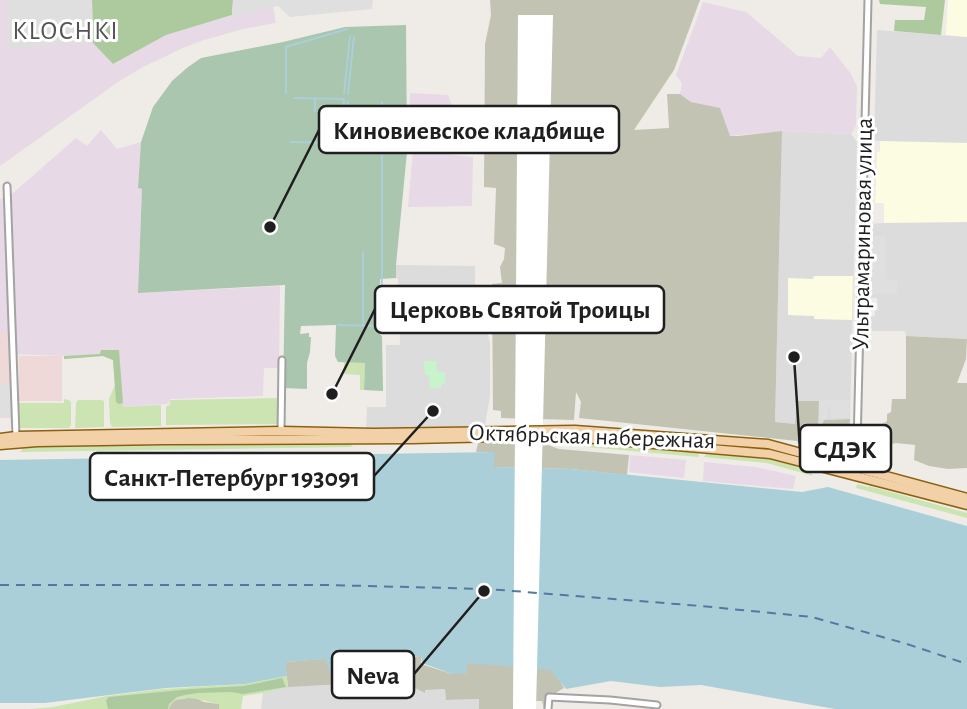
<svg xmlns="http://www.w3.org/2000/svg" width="967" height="709" viewBox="0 0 967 709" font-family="'Alegreya Sans',sans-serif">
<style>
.residential{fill:#dddcdc}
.commercial{fill:#eed8d8}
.industrial{fill:#e7d9e5}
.education{fill:#fcfce3}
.construction{fill:#c3c3b3}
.grass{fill:#cbe4b2}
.forest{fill:#adca9f}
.cemetery{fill:#aac6ae}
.park{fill:#c8f4cb}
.parking{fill:#dfdfdf}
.water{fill:#abcfd8}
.pier{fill:#fff}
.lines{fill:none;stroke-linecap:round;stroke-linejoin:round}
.stream{stroke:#abcfd8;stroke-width:2}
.ferry{stroke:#527a9f;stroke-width:2;stroke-dasharray:9 7;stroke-linecap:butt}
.minor-casing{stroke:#a3a3a3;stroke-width:9}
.primary-casing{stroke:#8c600f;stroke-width:11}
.minor{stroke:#fff;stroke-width:5}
.primary{stroke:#f3d1a8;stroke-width:8}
.labels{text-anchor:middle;stroke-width:6;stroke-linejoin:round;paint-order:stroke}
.street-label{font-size:24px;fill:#1f1f1f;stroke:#fff}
.neighbourhood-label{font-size:26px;letter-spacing:2px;fill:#525252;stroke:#fff}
.leader{fill:none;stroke:#1f1f1f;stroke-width:2.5}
.callout-dot{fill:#1f1f1f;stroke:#fff;stroke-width:2.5}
.callout{fill:#fff;stroke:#1f1f1f;stroke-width:2.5}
.callout-label{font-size:26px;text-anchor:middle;font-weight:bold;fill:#1f1f1f}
</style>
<rect width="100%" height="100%" fill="#efece7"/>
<g class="residential">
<polygon points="877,30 967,37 967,339 906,336 905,331 867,331 867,317 875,316 875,311 878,310 877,298 867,298 870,224 884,223 884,203 875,203 877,152 880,151 880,141 874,140"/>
<polygon points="782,131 851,134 857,142 850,419 824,420 821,427 818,427 797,401 795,424 775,422"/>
<polygon points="396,265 475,266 475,314 487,332 490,342 490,395 485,426 366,430 367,407 386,407 386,345 400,345 398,279 396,278"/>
<polygon points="414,683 415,688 421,690 445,689 446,700 479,699 479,709 261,709 263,693 291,686"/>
</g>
<g class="commercial">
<polygon points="0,333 10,333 14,418 0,418"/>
<rect x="19" y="356" width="43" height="45"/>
</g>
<g class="industrial">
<polygon points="0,0 92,0 93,43 113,64 166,35 236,14 273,6 276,23 243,29 204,40 185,47 143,67 118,82 0,166"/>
<polygon points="703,2 746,12 798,56 821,58 830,47 851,74 857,87 856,126 851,134 782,131 729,136 720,109 691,102 680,94 682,83 676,75"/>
<polygon points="410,93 448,95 457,118 456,129 464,136 464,140 408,133"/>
<polygon points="101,130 117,149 141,142 138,188 142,189 138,293 280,286 279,368 264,368 263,396 170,399 169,404 123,407 118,350 101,354 64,356 11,354 10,333 0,333 0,199 13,193 76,138 87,146"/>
<polygon points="413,150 473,157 472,206 408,207"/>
<polygon points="630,455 686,460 684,478 629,472"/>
<polygon points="704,462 756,467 796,476 793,489 703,481"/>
</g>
<g class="education">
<polygon points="948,0 967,0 967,37 946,35"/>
<polygon points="880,141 967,143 967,222 884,223 884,203 875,203 877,152 880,151"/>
<polygon points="814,276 853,276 852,320 814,319 814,316 788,315 788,278 813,279"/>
</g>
<g class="construction">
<polygon points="490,0 700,0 674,70 634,130 669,128 667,94 680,94 691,102 720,108 730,136 738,136 782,131 775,422 795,424 797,401 819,401 818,427 821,427 824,420 850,419 848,455 825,450 818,446 798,443 797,441 579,418 581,402 576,392 574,420 501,418 501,411 493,410 492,284 502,283 500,267 504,259 505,248 494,244 496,188 484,187 485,44 491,15"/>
<polygon points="906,336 967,339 966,359 957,383 967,383 967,468 948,469 929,466 914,460 915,445 896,443 880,447 865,445 866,440 878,440 877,428 887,421 887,414 891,412 892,399 906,399"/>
<polygon points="540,442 559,449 629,455 627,475 571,469 493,467 494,452 476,452 478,443"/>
<polygon points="355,656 405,657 421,656 421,664 452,674 468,663 549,663 564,688 549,697 546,709 544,709 542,701 529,701 528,709 479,709 479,699 446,700 445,689 425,690 425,693 415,688 414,683 345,684 288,687 285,662"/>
<polygon points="194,697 204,702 219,704 219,709 169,709 170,704 175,700"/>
</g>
<g class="grass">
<polygon points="101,350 119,350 123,407 161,405 161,426 112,427 110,423 109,399 115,385 113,360 103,356 64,359 64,356 100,354"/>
<polygon points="344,362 365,363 364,390 360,390 360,375 344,374"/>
<polygon points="278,398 279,424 166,425 166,406 170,405 170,400"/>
<polygon points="64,399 69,400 71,402 71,425 69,428 20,428 18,423 18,403 64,403"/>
<polygon points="78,400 102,400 104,401 104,427 75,428 76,403"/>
<polygon points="563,441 698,452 699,457 563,445"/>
<polygon points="349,443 353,447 20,452 24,447"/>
<polygon points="706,453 768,459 810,470 813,476 767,463 704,457"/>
<polygon points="857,484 868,487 869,486 967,513 967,518 856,488"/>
<path d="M287,676L288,687L263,693L243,696L241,709H219V704C204,702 176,689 169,709H30L53,707L107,696L163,689L245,684Z"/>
</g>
<g class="forest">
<polygon points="92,0 233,0 232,15 166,35 113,64 93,43"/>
<polygon points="879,0 945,0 941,35 894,31 895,20 924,20 926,7 880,4"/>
<polygon points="101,350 119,350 123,403 119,404 116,402 113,360 103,356 64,359 64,356 100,354"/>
<polygon points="282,678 286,687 243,694 231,692 198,693 185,695 177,697 169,704 168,709 108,709 106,700 109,697 191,689 244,686"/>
</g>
<polygon class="cemetery" points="406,25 407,152 396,265 396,278 380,279 378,329 382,337 383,391 364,390 365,363 338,362 335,356 336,325 301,326 300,334 309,333 309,337 311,337 310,352 307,363 307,389 283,388 285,285 138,293 142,189 138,188 141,142 153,107 172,81 188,67 201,58 283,42 345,27"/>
<polygon class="park" points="424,361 436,361 437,371 445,372 445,383 441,384 441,388 430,388 429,375 425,375"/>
<g class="parking">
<polygon points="8,0 92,0 93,42 7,49"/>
<polygon points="233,0 373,0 372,9 290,17 278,6 232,17"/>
<polygon points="870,236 886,236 886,279 897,280 897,294 869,294"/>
<polygon points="0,383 11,383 13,417 0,417"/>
<polygon points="819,400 849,400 849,418 831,419 830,406 827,407 827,419 819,419"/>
</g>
<polygon class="water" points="495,452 494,467 571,469 802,492 828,487 967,526 967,709 835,709 701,685 660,687 611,681 566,689 550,670 468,663 466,674 452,674 422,663 421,656 337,657 336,671 330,672 325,659 286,662 287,676 245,684 166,688 45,703 0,703 0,460"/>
<polygon class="pier" points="518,15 553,15 536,709 513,709"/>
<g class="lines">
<g class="stream">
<polyline points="286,93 286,47 347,29"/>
<polyline points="344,93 350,36"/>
<polyline points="348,94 354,36"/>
<polyline points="348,101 344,143 396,143"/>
<polyline points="348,110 381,111"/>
<polyline points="315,111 315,100"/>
<polyline points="348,128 380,129"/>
<polyline points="381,139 382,102"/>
<polyline points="291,142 340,143 344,99 295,98"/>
<polyline points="363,324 363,252"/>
<polyline points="338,325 380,326 382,274 382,143"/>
</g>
<polyline class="ferry" points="0,585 326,585 488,589 701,606 812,617 907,644 967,664"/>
<g class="minor-casing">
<g id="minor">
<polyline points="7,186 16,436"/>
<polyline points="281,431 282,360"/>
<polyline points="852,468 857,445 868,0"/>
<polyline points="548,709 549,697 610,700 657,705"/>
</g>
</g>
<g class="primary-casing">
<g id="primary">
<polyline points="0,438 16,436 281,431 373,433 575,430 768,444 967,498"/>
<polyline points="0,445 37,442 164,440 412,439 546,436 583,438 770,454 967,505"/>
</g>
</g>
<use href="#minor" class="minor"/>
<use href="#primary" class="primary"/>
</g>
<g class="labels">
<g class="street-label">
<text transform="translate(862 234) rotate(-89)" y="8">Ультрамариновая улица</text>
<text transform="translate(592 436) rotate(2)" y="8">Октябрьская набережная</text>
</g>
<g class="neighbourhood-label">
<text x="66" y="39">KLOCHKI</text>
</g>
</g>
<path class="leader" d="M270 227L319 130M332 394L375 309M794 357L800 449M433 411L374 476M484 591L414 674"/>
<g class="callout-dot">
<circle cx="270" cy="227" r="7"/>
<circle cx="332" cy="394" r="7"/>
<circle cx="794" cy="357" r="7"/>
<circle cx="433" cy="411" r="7"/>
<circle cx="484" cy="591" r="7"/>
</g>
<g class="callout">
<rect x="319" y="106" width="300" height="47" rx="7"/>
<rect x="375" y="286" width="289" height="47" rx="7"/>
<rect x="800" y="425" width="91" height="47" rx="7"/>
<rect x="90" y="453" width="284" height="47" rx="7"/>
<rect x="332" y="651" width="82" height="47" rx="7"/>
</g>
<g class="callout-label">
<text x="469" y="139">Киновиевское кладбище</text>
<text x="520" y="318">Церковь Святой Троицы</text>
<text x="845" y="458">СДЭК</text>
<text x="232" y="486">Санкт-Петербург 193091</text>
<text x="373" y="684">Neva</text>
</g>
</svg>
